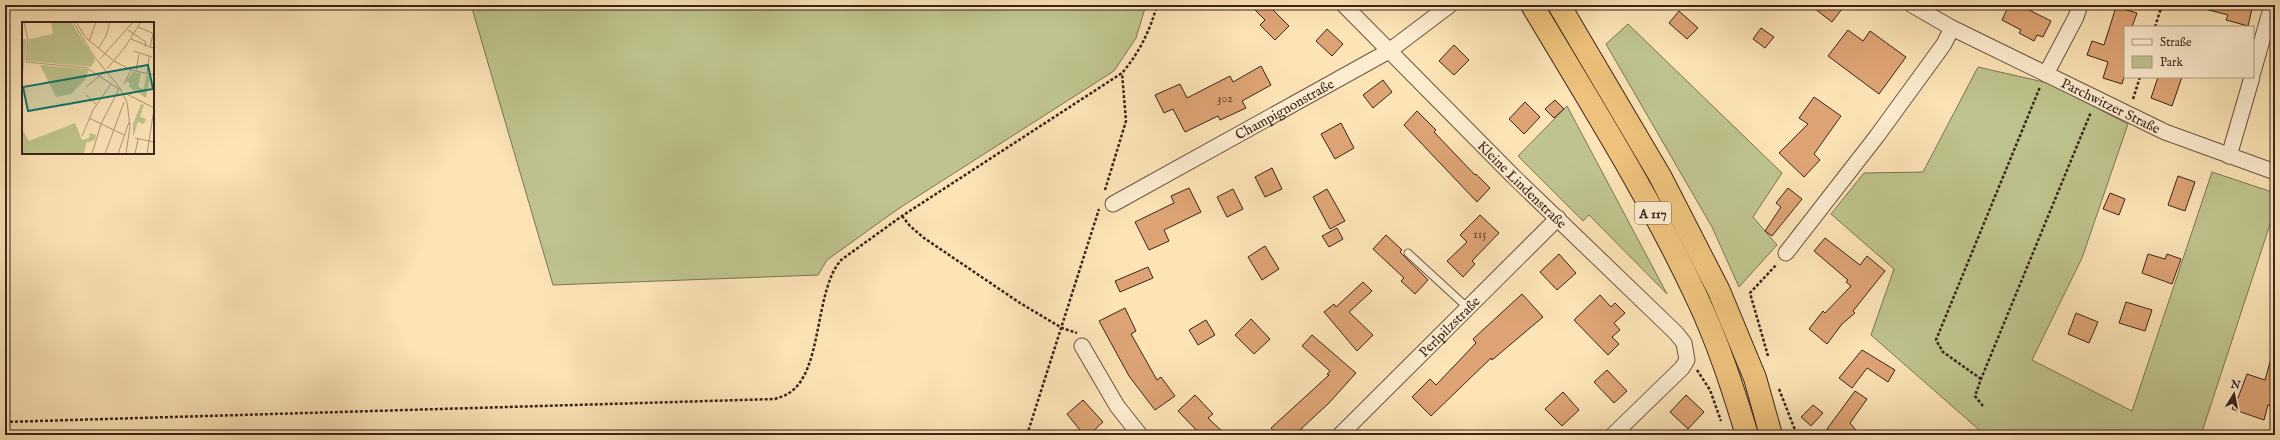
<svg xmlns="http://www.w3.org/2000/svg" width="2280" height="440" viewBox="0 0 2280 440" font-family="'IM FELL English',serif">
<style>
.green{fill:#bfc48e;stroke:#7c7454}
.building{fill:#dea475;stroke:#3a241b}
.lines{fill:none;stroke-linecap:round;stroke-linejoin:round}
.lane-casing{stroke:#6a5442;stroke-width:9}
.street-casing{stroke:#6a5442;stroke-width:17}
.highway-casing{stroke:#3a241b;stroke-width:24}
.path{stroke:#3a241b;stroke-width:2.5;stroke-dasharray:3 2;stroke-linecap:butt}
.lane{stroke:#fdedd0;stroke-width:7}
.street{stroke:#fdedd0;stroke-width:15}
.highway{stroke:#eec27c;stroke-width:22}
.labels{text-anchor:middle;stroke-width:4;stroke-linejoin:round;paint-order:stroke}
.number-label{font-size:12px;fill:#634432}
.shield{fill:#fdedd0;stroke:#746051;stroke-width:1}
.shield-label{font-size:13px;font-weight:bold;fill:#3a241b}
.street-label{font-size:14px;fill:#3a241b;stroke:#fdedd0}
.inset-road{fill:none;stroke:#ae9779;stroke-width:1}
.view{fill:#0f766e;fill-opacity:0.15;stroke:#0f766e;stroke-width:2}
.inset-edge{fill:none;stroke:#3a241b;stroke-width:2}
</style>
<rect width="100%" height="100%" fill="#fce4b7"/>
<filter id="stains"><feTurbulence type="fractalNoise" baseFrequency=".005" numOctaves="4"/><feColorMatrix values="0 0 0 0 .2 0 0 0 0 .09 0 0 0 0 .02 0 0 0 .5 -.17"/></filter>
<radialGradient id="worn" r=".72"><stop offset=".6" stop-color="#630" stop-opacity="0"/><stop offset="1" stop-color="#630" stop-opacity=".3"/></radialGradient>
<g class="green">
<polygon points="471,5 1146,5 1136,38 1114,71 898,209 827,260 818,275 553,285"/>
<polygon points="1628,24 1782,173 1753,217 1777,245 1739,287 1712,227 1606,44"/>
<polygon points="1978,67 2048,83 2128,124 2082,258 2032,360 2132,411 2212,172 2275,193 2275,209 2201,435 1985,435 1871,335 1894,269 1831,214 1864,173 1923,172"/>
<polygon points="1567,106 1667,294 1589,215 1583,221 1518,156"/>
</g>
<g class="building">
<polygon points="1250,5 1268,5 1289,26 1275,40 1260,25 1265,20"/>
<polygon points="1810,5 1845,5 1832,22"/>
<polygon points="2009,5 2026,5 2025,8 2051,21 2043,37 2037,35 2034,41 2019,33 2021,30 2002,20"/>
<polygon points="2206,5 2253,5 2248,26 2226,20 2228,15 2205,9"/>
<polygon points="2116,7 2137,13 2132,27 2125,27 2125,74 2122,84 2103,78 2108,62 2087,55 2092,41 2104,45"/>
<polygon points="1679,11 1698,28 1687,39 1669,23"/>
<polygon points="1761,28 1774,37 1765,48 1753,39"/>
<polygon points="1327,29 1343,44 1332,56 1316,41"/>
<polygon points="1848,30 1863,41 1870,31 1906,57 1879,94 1828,56"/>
<polygon points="1454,45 1469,60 1454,75 1439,61"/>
<polygon points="1261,66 1271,85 1242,101 1246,108 1220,120 1218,116 1185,132 1173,109 1164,113 1155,95 1180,84 1187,98 1230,76 1233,82"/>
<polygon points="2158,77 2182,77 2172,106 2151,98"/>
<polygon points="1383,80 1392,92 1373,108 1363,95"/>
<polygon points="1814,97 1841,116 1814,154 1820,160 1804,177 1779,153 1808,124 1799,118"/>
<polygon points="1555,100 1564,109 1554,118 1545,109"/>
<polygon points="1525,102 1540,117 1524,134 1509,119"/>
<polygon points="1417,111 1436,130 1434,132 1475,175 1476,174 1490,188 1477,202 1404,125"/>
<polygon points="1341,123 1354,148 1335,159 1321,134"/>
<polygon points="1272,168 1282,189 1265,197 1255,177"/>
<polygon points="2178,176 2195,182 2185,211 2168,205"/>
<polygon points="1189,188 1201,212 1164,230 1169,241 1149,250 1135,222 1174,203 1171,196"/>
<polygon points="1788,188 1802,199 1772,236 1765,231 1781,207 1776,203"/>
<polygon points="1233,189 1243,209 1227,217 1217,197"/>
<polygon points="1327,189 1345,221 1330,229 1313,197"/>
<polygon points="2110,193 2125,199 2119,215 2103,209"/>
<polygon points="1480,215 1499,233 1472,261 1475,264 1463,277 1447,261 1467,242 1460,235"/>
<polygon points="1337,228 1343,239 1329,247 1322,236"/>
<polygon points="1386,235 1402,250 1400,252 1428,280 1415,294 1401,281 1404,278 1373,249"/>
<polygon points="1825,238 1860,265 1867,256 1885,271 1853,311 1855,313 1842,324 1827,344 1809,329 1823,311 1825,313 1851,286 1846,282 1848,280 1814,251"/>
<polygon points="1265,246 1279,269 1262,280 1248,257"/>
<polygon points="1559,254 1576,273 1557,290 1540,272"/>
<polygon points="2148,254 2165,259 2167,254 2181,259 2172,284 2142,273"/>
<polygon points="1148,267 1153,278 1120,292 1115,281"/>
<polygon points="1363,282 1372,291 1349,312 1373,335 1357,351 1324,312 1334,304 1336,307"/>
<polygon points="1522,294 1543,317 1492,360 1491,358 1431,416 1412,397 1430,379 1436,385 1476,343 1473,339"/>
<polygon points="1600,295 1611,307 1615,303 1625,313 1614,323 1620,330 1612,337 1619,344 1608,355 1574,320"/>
<polygon points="2126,302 2152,310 2145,331 2119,323"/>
<polygon points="1125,308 1136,331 1131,334 1157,380 1161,377 1175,396 1155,410 1129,376 1099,321"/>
<polygon points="2076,313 2098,322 2089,343 2068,334"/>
<polygon points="1251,319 1270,339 1254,354 1235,335"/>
<polygon points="1206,320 1215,335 1198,345 1189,330"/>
<polygon points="1312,335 1356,373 1329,403 1301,429 1308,435 1278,435 1271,428 1329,375 1327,374 1330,371 1302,346"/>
<polygon points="1862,350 1895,370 1888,382 1867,368 1852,388 1839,378"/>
<polygon points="2272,355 2275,356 2275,407 2268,405 2264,420 2232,409 2236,397 2238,398 2247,374 2265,380"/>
<polygon points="1607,370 1627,391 1614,403 1594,382"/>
<polygon points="1855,391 1867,399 1850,423 1860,435 1832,435 1827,429"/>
<polygon points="1563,392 1579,410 1562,426 1545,409"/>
<polygon points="1195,395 1213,414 1208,418 1226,435 1201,435 1178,411"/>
<polygon points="1686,395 1704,412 1688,429 1670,412"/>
<polygon points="1083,400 1103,422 1089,435 1084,435 1067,414"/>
<polygon points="1813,405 1823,413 1811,426 1801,417"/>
</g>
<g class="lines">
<g class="lane-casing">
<polyline id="lane" points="1408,253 1468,308"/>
</g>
<g class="street-casing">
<g id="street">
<path id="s1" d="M1344,5L1513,176L1676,333L1684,343L1687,360L1682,368L1613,435"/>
<path id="s2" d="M1912,5L1952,28L2165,132L2275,172"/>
<polyline points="2253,72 2272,5"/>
<polyline points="2046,74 2076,17 2080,5"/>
<polyline points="2229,156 2252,77"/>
<path id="s3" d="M1113,204L1389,51L1450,5"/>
<polyline points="1786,253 1877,136 1944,44 1952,28"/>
<polyline points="1082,346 1117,406 1140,435"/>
<path id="s4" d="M1340,435L1558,218"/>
</g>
</g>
<g class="highway-casing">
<g id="highway">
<path d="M1532,5C1589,101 1650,197 1697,298C1718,342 1733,389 1747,435"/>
<polyline points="1559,5 1660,176 1719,291 1755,378 1771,435"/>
</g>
</g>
<g class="path">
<polyline points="2155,27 2162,5"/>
<polyline points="2133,99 2140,77"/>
<polyline points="1105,190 1126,121 1122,73"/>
<polyline points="902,216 910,226 924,238 1020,303 1062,328 1077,333"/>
<polyline points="1768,356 1750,293 1777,264"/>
<polyline points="1697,370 1710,390 1721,421"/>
<polyline points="1981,379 1943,352 1936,340 2040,87"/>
<polyline points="1779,389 1797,435"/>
<polyline points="1983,406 1975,396 1981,379 2091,112"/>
<path d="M5,422L775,399C780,397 785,396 789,393C823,372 814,291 841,260L902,216L1122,73C1139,53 1150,31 1157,5"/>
<polyline points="1027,435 1099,209"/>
</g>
<use href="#lane" class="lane"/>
<use href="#street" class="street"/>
<use href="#highway" class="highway"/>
</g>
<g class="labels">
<g class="number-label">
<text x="1225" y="102">302</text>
<text x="1480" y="238">115</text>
</g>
<rect class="shield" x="1635" y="202" width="36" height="22" rx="3"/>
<g class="shield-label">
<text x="1653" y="218">A 117</text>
</g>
<g class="street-label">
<text dy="5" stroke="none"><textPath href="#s2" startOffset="223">Parchwitzer Straße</textPath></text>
<text dy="5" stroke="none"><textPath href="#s3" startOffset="196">Champignonstraße</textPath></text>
<text dy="5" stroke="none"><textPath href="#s1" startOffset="253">Kleine Lindenstraße</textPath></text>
<text dy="5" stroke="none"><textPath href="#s4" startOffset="154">Perlpilzstraße</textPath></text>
</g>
</g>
<g transform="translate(22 22)">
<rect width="132" height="132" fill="#fce4b7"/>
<path d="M29,0H49L73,38L69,45L5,39L7,17L31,12ZM0,17H5L0,61ZM18,43L64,47L67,48L63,58L49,72L34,75ZM111,50L119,51L116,65L122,67L124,53L128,54L124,76L107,65L108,61L104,59ZM119,82L122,83L118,95L124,97L122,102L116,100L111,115V102ZM53,101L60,118L67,116L68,111L74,113L73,118L64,121L62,132H0V107L7,119Z" fill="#bfc48e"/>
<path class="inset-road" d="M2,0L6,18L4,40L65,46L97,67L79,102L70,132M51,0L71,33L97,65L105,80L108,104L104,132M54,0L64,16L92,39L109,48L132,53M116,5L130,11M106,8L124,20L123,25M109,17L131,26M67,19L74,0M128,26L132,7M76,27L84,14L88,0M112,29L130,35M78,37L111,0M85,47L103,25L119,0M114,49L117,32M125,52L127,35M102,62L109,48M64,65L81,51M105,72L132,86M64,73L74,82M67,96L102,113M60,114L71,88L89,62M113,116L132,120M83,132L102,80M96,132L107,100M113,132L116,117M125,132L132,87"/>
<path class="view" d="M126,43L131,67L6,89L1,65Z"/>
<rect width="132" height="132" class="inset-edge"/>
</g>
<rect width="2280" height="440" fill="none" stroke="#fce4b7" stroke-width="20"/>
<rect x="6" y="6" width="2268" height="428" fill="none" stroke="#3a241b" stroke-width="2"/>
<rect x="10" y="10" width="2260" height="420" fill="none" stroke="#3a241b"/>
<rect x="2124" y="26" width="130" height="52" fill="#fdedd0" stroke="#af9d88"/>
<rect x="2132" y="39" width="20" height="6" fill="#fdedd0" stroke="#af9d88"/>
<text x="2160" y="46" font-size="12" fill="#3a241b">Straße</text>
<rect x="2132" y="56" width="20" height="12" fill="#bfc48e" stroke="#af9d88"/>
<text x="2160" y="66" font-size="12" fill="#3a241b">Park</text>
<g transform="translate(2234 394) rotate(10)" stroke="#fdedd0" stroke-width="3" paint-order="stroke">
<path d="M0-3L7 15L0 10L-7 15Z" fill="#3a241b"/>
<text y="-6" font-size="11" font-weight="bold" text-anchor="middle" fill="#3a241b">N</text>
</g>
<rect width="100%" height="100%" filter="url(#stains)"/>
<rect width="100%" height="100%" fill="url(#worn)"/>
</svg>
